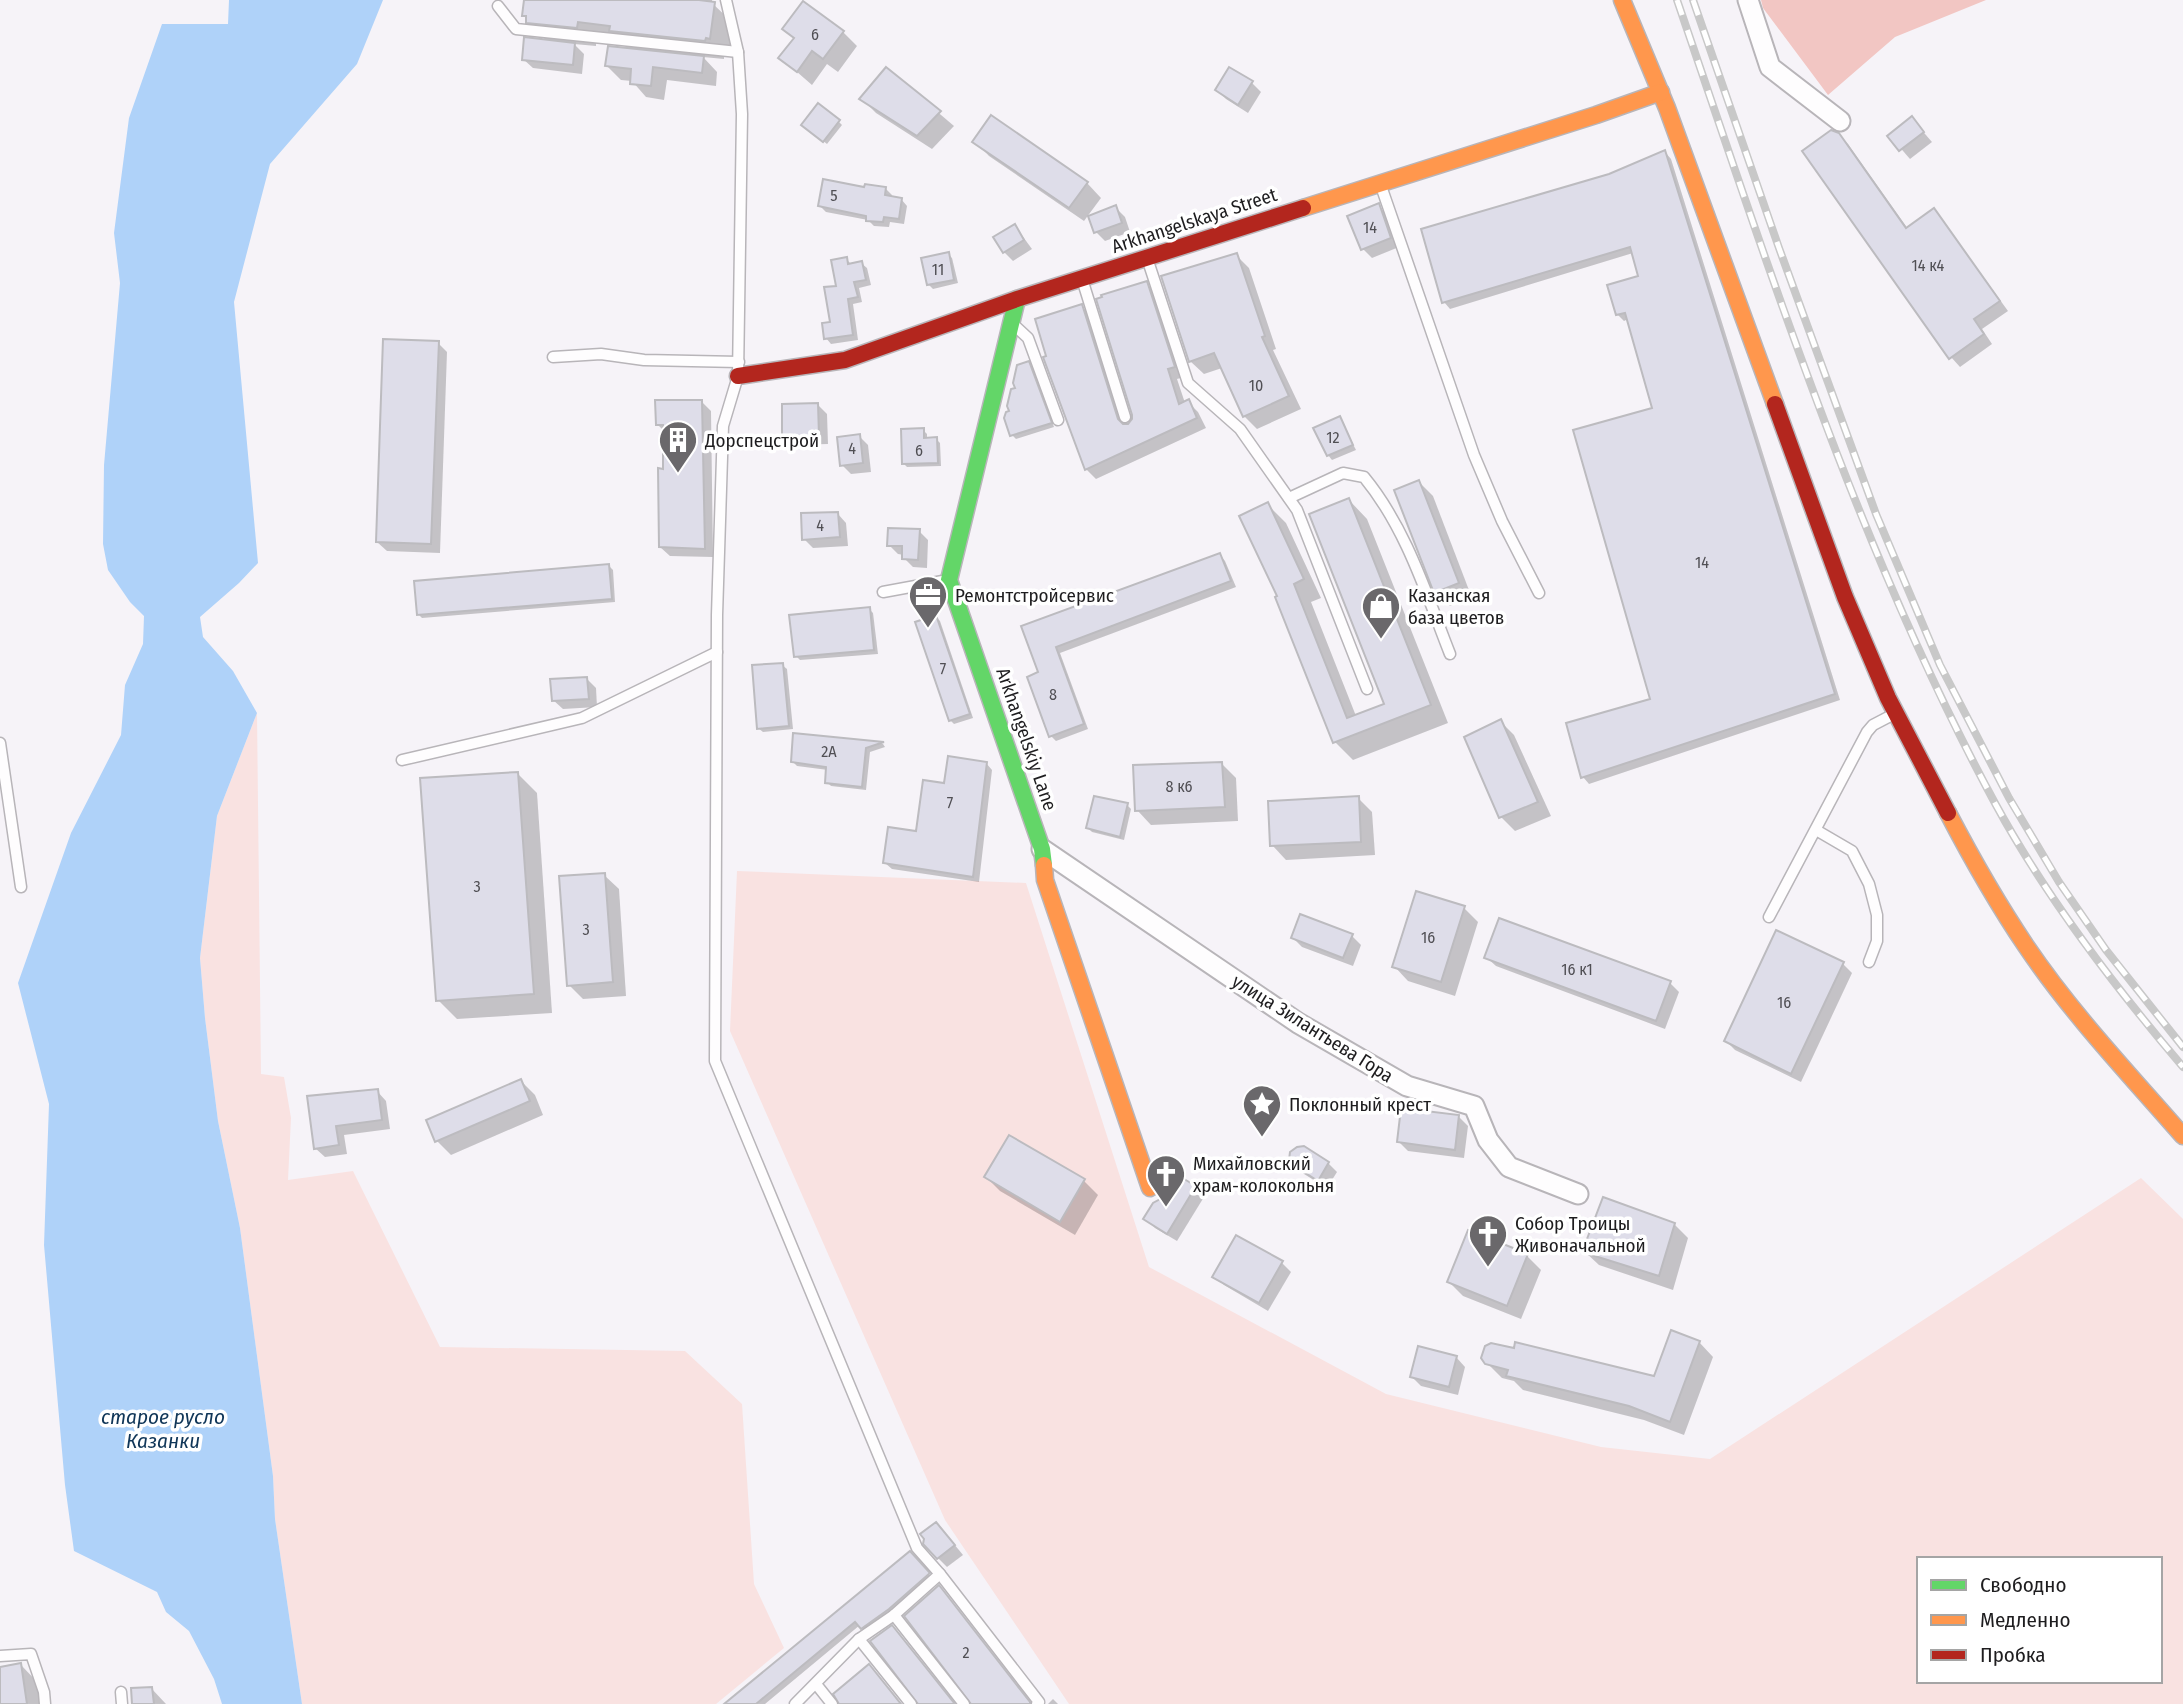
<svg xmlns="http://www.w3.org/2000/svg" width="2183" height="1704" viewBox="0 0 2183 1704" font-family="'Fira Sans Condensed',sans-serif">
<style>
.green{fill:#f9e2e1;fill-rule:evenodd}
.forest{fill:#f2c6c3}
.water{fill:#afd2f9}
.shadow{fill:#0003}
.building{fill:#dedde9;stroke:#bcbbbf;stroke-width:2}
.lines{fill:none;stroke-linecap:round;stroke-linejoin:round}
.lane-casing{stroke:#b8b5b9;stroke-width:13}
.street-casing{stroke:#b8b5b9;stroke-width:23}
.fast-casing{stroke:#b8b5b9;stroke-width:19}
.slow-casing{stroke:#b8b5b9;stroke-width:19}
.jam-casing{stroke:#b8b5b9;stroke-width:19}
.lane{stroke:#fefdfe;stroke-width:10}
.street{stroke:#fefdfe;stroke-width:19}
.fast{stroke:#63d668;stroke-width:16}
.slow{stroke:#ff974d;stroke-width:16}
.jam{stroke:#b3261e;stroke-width:16}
.rail-casing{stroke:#c8c8c8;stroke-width:8}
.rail{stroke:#fff;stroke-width:5;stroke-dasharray:16;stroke-linecap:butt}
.labels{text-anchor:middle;stroke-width:7;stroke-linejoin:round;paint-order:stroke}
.number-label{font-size:16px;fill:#504f54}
.street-label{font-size:19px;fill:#1e1d1f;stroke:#fff}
.poi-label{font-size:19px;fill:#1e1d1f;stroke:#fff;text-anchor:start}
.water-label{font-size:21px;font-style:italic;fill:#103658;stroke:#fff}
</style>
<rect width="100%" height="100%" fill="#f6f3f8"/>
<g class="green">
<polygon points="257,713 261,1074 284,1077 291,1118 288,1180 353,1171 440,1347 685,1351 742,1404 754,1584 784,1648 716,1704 302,1704 275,1519 273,1476 240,1228 218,1121 205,1018 200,958 217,816"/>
<path d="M737,871L1026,883L1149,1267L1386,1394L1601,1447L1710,1459L2141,1178L2183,1219V1704H1069L945,1520L730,1031ZM1919,1559H2160V1681H1919Z"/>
</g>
<polygon class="forest" points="1761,0 1986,0 1895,37 1828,95 1763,8"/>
<polygon class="water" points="229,0 383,0 357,64 270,164 234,302 258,563 239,583 200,617 203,637 233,671 257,713 217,816 200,958 205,1018 218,1121 240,1228 273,1476 275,1519 302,1704 222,1704 214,1679 189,1631 166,1612 157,1592 74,1551 65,1485 44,1245 49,1104 18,983 71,833 121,735 125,685 143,644 144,616 130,602 108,570 103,544 104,465 120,283 114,233 129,118 162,24 228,24"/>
<g class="shadow">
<polygon points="525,0 712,0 712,3 733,23 729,57 724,57 724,59 703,57 717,72 716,86 667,80 664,100 646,97 632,81 621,80 607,66 631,50 625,44 596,41 596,46 574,44 584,54 582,74 533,68 523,59 547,41 527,22 524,15"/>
<polygon points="784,29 843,32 857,46 838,72 827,64 812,85 781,58 795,39"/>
<polygon points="887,69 954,126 932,149 876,113 862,99"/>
<polygon points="1252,83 1261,92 1248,113 1226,99 1217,90"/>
<polygon points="1912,119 1932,142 1910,159 1890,136"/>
<polygon points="838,121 842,125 827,144 807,128"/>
<polygon points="1838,135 1848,144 1908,229 1933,211 1942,220 2008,311 1982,329 1992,344 1960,367 1951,357"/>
<polygon points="975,141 1087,183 1101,198 1084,221 989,156"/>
<polygon points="1665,152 1671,159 1840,700 1589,784 1583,777 1652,701 1654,409 1628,319 1624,321 1617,314 1640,277 1633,253 1450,309 1444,302 1610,176"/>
<polygon points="866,189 886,189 892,195 891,198 901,199 907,206 904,224 890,222 889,227 874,226 868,220 826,212 820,206"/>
<polygon points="1378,205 1387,215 1399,247 1372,258 1363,249"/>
<polygon points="1115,207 1125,217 1130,232 1105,241 1096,232"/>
<polygon points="1015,226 1032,249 1013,261 1004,252"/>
<polygon points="948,254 952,258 958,283 933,289 929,285"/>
<polygon points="1236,255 1249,268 1276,349 1273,350 1301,409 1257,429 1244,416 1222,368 1204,374 1190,361"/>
<polygon points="846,259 852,265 861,263 867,268 871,285 859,288 862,302 853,304 858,340 831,344 826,338 833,323 838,287"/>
<polygon points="1146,283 1156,293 1184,377 1177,379 1185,403 1188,402 1198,412 1206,428 1096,479 1086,469 1081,306 1092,316 1126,426 1134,420"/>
<polygon points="438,343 447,352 440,553 387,551 377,542"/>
<polygon points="1028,363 1032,367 1054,427 1016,439 1012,435 1011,412 1017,389"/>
<polygon points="702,402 711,411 713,557 670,556 660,547 665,470 665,432 657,424"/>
<polygon points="818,405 827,414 828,444 793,445 784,436"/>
<polygon points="1339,418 1356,450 1332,460 1328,455"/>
<polygon points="923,430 927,434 927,439 936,439 940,443 941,466 907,467 903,463"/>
<polygon points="859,436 868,445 871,472 851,474 842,465"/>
<polygon points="1419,482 1433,496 1472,598 1450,606 1436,592"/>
<polygon points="1349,500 1367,519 1448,723 1353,760 1335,742 1279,597 1267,504 1286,523 1321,598 1311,602 1356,716 1387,704"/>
<polygon points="837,513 846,523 848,546 813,548 804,539"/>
<polygon points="919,531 928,540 927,568 913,567 904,558 904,555 898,554 889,545"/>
<polygon points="1220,555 1225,561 1236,587 1060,653 1088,729 1056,741 1051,736 1041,673 1023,627"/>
<polygon points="609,566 613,570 615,602 422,618 418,614"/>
<polygon points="869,609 873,613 878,654 800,660 796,656"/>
<polygon points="936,617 940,621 973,718 954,724 950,720"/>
<polygon points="782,665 787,669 793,729 763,732 758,728"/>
<polygon points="587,679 596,688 597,707 563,709 553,700"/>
<polygon points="1500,721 1514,735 1551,816 1515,831 1501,817"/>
<polygon points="795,735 883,744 885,747 870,752 866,790 831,786 827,782 828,770 797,766 793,762"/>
<polygon points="986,763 992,770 979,882 892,869 885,863 917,833 945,785"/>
<polygon points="1222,764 1236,778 1238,821 1151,825 1137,810"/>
<polygon points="517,773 537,793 552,1013 457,1019 438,1000"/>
<polygon points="1358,798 1372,812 1375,855 1286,860 1272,845"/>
<polygon points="1127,805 1131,809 1124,840 1092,832 1088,828"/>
<polygon points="604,875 619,889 626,996 583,999 569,985"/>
<polygon points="1464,908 1478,922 1455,996 1408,981 1394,966"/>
<polygon points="1352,936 1361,945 1353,966 1302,947 1293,938"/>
<polygon points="1486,957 1670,983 1679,992 1665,1029 1496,966"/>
<polygon points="1843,964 1852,973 1801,1082 1735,1050 1726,1041"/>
<polygon points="521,1081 535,1095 543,1115 451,1155 437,1141"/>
<polygon points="377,1091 386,1101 390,1129 344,1135 347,1154 325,1157 315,1148 309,1098"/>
<polygon points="1459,1117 1468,1126 1464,1158 1408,1151 1399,1142"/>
<polygon points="1010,1137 1084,1181 1098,1195 1075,1235 1000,1191 986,1177"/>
<polygon points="1328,1163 1337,1172 1327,1188 1304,1174 1294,1164"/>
<polygon points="1195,1188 1204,1197 1177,1241 1155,1228 1146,1218"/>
<polygon points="1674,1224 1688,1238 1673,1290 1599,1265 1584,1251"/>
<polygon points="1527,1256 1541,1270 1521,1319 1463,1296 1449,1282"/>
<polygon points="1282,1263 1291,1272 1268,1311 1224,1285 1214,1276"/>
<polygon points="1699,1342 1713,1357 1684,1435 1644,1420 1523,1390 1514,1381 1502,1378 1487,1363 1655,1378"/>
<polygon points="1456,1357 1465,1367 1458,1395 1421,1386 1412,1377"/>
<polygon points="945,1533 963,1555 947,1567 938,1558"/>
<polygon points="914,1557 932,1578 866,1632 860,1625 765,1704 727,1704"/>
<polygon points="21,1665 40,1685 43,1704 0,1704 0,1668"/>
<polygon points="151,1688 166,1704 134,1704"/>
<polygon points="1053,1699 1058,1704 1048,1704"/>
</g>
<g class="building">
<polygon points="524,0 699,0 715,2 710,39 706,38 705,41 609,31 610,26 578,22 577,28 526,23 526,16 522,16"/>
<polygon points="803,1 844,31 823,59 812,51 797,72 778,58 794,38 782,29"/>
<polygon points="524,37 575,43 573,65 522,60"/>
<polygon points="608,46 704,56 702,73 653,67 651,86 630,84 631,69 605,66"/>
<polygon points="886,67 941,111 917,136 859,99"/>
<polygon points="1229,67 1253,81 1238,105 1215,90"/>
<polygon points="818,103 840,120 823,142 801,125"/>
<polygon points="991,115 1088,182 1069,208 972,142"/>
<polygon points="1912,116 1924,132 1899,151 1887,136"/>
<polygon points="1831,130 1839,133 1906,228 1934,208 2000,301 1974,319 1984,334 1949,359 1802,151"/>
<polygon points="1665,150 1835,694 1581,778 1566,723 1650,699 1573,430 1652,408 1625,313 1616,315 1607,285 1638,276 1630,247 1442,303 1421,229 1609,174"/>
<polygon points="823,179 864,187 865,184 886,187 885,195 902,198 899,219 884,217 883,222 866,221 866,216 818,206"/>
<polygon points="1379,203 1391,238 1361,250 1347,216"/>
<polygon points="1116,205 1122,223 1094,233 1088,216"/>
<polygon points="1015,224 1024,240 1003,253 993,237"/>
<polygon points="949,252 954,280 927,285 921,258"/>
<polygon points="1237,253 1265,336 1262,337 1289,396 1243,417 1214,353 1189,362 1161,276"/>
<polygon points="847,257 848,264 862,261 866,280 854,282 858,297 848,299 853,335 824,339 822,323 830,322 824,287 836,286 831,260"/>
<polygon points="1147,281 1175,367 1168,369 1179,404 1189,399 1197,418 1085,470 1043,357 1046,356 1035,319 1082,304 1118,419 1123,424 1128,424 1132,419 1132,415 1096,299 1102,297 1101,295"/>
<polygon points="383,339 439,341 431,544 376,542"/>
<polygon points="1029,361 1052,423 1010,436 1004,418 1006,412 1009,411 1007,406 1011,389 1015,388 1013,383 1017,365"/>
<polygon points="655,400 702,400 705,549 659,547 658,468 663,469 663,425 656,425"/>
<polygon points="818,403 819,436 782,437 782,404"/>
<polygon points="1340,416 1353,445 1327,456 1313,428"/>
<polygon points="924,428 924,438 937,437 938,463 902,464 901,429"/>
<polygon points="860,434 863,463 840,466 837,437"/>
<polygon points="1419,480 1459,583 1434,593 1394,490"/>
<polygon points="1349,498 1431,705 1333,743 1275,597 1277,596 1239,516 1268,502 1304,579 1294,584 1347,718 1384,704 1309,514"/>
<polygon points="838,512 840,537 802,540 801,513"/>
<polygon points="888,528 920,529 918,560 902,559 902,546 887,546"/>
<polygon points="1220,553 1231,581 1056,647 1084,724 1049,737 1027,677 1038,672 1021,626"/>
<polygon points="609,564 612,599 417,615 414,581"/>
<polygon points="870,607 874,650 794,657 789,615"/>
<polygon points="936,615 970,714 949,721 915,622"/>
<polygon points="783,663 789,726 757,729 752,665"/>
<polygon points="587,677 589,699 552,701 550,679"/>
<polygon points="1501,719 1538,802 1499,818 1464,737"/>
<polygon points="793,733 884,742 866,748 862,787 825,783 826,767 791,762"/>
<polygon points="948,756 987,762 973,877 883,863 888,827 916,831 923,780 944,783"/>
<polygon points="1222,762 1225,807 1135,811 1133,765"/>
<polygon points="518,772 534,994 436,1001 420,778"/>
<polygon points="1094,796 1128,803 1120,837 1086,828"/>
<polygon points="1359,796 1361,842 1270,846 1268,801"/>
<polygon points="605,873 613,982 567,986 559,876"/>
<polygon points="1416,891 1465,906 1441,982 1392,967"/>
<polygon points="1300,914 1353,934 1343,958 1291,938"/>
<polygon points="1499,918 1671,981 1656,1021 1484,958"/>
<polygon points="1776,930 1844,962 1791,1074 1724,1041"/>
<polygon points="521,1079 530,1101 435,1142 426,1120"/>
<polygon points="378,1089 382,1120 336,1126 339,1145 314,1149 307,1096"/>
<polygon points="1401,1108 1459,1115 1455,1150 1397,1142"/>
<polygon points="1009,1135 1085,1179 1060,1222 984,1177"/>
<polygon points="1304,1146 1329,1162 1318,1181 1293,1165 1289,1160 1290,1152 1297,1147"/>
<polygon points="1172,1172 1196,1186 1167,1234 1143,1219 1153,1203 1162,1198 1166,1190 1165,1184"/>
<polygon points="1603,1197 1675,1223 1659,1276 1582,1252"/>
<polygon points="1468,1230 1528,1254 1507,1306 1447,1282"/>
<polygon points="1236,1235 1283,1261 1259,1303 1212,1277"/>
<polygon points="1671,1330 1700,1341 1670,1422 1629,1406 1506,1376 1508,1370 1485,1364 1481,1358 1485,1346 1491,1343 1514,1348 1515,1342 1654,1376"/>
<polygon points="1418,1346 1457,1356 1449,1387 1410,1377"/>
<polygon points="936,1522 955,1545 937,1559 923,1544 924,1539 920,1534"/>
<polygon points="910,1551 930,1573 889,1609 861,1629 855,1622 756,1704 724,1704"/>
<polygon points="939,1585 1030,1702 1030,1704 971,1704 904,1616"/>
<polygon points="892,1625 955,1704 918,1704 870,1641"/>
<polygon points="21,1663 27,1704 0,1704 0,1667"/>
<polygon points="869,1664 901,1704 839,1704 833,1694"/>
<polygon points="152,1687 154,1704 132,1704 131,1688"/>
</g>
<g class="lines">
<g class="lane-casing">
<g id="lane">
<polyline points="726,0 738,52 742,114 738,376 723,426 717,615 715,1061 917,1548 940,1574 1039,1702 1037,1704"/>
<polyline points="498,6 516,29 738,52"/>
<polyline points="1381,186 1474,455 1502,521 1539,593"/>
<polyline points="1147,258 1188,383 1240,429 1297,510 1367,689"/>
<polyline points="1082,279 1125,417"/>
<polyline points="1014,325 1028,338 1058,420"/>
<polyline points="553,357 601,354 644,360 739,362"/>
<path d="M1289,498L1343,473L1364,477C1406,528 1426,593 1450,654"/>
<polyline points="883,592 948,580"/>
<polyline points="0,743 21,887"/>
<polyline points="402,760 582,718 717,652"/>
<polyline points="1816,830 1852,851 1869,884 1877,915 1877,941 1869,962"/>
<polyline points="1769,917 1867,732 1873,725 1896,713"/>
<polyline points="894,1615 964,1704"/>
<polyline points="859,1639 911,1704"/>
<polyline points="0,1656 31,1654 44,1692 45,1704"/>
<polyline points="816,1684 832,1704"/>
<polyline points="121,1692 122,1704"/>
<polyline points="795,1704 859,1639 894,1615 940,1574"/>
</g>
</g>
<g class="street-casing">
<g id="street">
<polyline points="1748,0 1770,67 1840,121"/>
<polyline points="1042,849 1298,1023 1407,1086 1474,1106 1488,1140 1509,1167 1578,1194"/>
</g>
</g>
<g class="fast-casing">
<polyline id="fast" points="1017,299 949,580 1042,849 1044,865"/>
</g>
<g class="slow-casing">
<g id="slow">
<polyline points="1622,0 1667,108 1775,404"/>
<polyline points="1303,208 1596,115 1661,92"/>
<path d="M1948,813C1972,859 1997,903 2026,946C2072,1014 2129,1074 2183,1136"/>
<polyline points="1044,865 1045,880 1150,1188"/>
</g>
</g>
<g class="jam-casing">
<g id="jam">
<polyline points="738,376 845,360 1017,299 1303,208"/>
<polyline points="1775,404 1845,597 1888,698 1948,813"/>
</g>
</g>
<use href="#lane" class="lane"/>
<use href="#street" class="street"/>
<use href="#fast" class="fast"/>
<use href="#slow" class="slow"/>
<use href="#jam" class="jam"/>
<g class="rail-casing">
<g id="rail">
<path d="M1677,0C1770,271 1859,552 1996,805C2046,897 2115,987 2183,1067"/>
<polyline points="1693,0 1779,248 1876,514 1940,665 2009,798 2059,882 2106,950 2183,1047"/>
</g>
</g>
<use href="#rail" class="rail"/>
</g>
<defs>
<g id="building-pin" transform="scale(2.0125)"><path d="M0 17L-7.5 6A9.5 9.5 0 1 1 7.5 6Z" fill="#6a686b" stroke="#fff"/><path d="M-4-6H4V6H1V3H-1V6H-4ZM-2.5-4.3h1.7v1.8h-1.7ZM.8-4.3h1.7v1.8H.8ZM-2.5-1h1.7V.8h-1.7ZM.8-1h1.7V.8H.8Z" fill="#fff"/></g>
<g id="office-pin" transform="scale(2.0125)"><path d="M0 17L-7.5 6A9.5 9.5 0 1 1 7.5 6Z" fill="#6a686b" stroke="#fff"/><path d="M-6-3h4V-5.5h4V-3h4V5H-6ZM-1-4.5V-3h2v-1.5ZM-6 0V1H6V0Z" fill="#fff"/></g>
<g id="shop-pin" transform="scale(2.0125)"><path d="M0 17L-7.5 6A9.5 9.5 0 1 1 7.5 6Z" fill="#6a686b" stroke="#fff"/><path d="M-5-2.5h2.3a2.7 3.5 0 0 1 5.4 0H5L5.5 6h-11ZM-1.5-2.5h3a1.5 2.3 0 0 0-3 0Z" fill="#fff"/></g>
<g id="sight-pin" transform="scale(2.0125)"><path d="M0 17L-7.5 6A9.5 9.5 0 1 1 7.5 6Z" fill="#6a686b" stroke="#fff"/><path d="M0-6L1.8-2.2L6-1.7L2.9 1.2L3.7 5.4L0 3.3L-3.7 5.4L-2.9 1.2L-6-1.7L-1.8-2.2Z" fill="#fff"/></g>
<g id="church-pin" transform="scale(2.0125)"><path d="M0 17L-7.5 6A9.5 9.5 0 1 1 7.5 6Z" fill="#6a686b" stroke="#fff"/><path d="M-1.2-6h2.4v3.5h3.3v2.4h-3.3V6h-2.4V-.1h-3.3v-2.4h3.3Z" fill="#fff"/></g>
</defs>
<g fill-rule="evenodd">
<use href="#building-pin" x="678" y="440"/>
<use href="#office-pin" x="928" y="595"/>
<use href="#shop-pin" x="1381" y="606"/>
<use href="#sight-pin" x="1262" y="1104"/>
<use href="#church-pin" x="1166" y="1174"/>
<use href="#church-pin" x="1488" y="1234"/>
</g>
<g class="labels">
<g class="number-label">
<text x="815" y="40">6</text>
<text x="834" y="201">5</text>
<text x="1370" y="233">14</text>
<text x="1928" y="271">14 к4</text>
<text x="938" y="275">11</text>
<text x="1256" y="391">10</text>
<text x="1333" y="443">12</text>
<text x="852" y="454">4</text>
<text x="919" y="456">6</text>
<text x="820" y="531">4</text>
<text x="1702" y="568">14</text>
<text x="943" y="674">7</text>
<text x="1053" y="700">8</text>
<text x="829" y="757">2А</text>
<text x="1179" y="792">8 к6</text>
<text x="950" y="808">7</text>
<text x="477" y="892">3</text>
<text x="586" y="935">3</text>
<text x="1428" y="943">16</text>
<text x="1577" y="975">16 к1</text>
<text x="1784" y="1008">16</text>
<text x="966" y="1658">2</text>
</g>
<g class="street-label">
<text transform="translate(1194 220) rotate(-18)" y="7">Arkhangelskaya Street</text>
<text transform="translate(1027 739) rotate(71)" y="7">Arkhangelskiy Lane</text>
<text transform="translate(1313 1028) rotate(32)" y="7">улица Зилантьева Гора</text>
</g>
<g class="poi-label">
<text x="705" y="447">Дорспецстрой</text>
<text x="955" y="602">Ремонтстройсервис</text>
<text x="1408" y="602">Казанская<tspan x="1408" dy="22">база цветов</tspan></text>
<text x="1289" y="1111">Поклонный крест</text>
<text x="1193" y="1170">Михайловский<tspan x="1193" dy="22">храм-колокольня</tspan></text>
<text x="1515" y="1230">Собор Троицы<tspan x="1515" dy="22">Живоначальной</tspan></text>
</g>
<g class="water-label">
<text x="163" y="1424">старое русло<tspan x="163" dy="24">Казанки</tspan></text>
</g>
</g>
<rect x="1917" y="1557" width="245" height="126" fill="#ffffff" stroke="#a5a5a5" stroke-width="2"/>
<rect x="1931" y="1580" width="35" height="10" fill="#63d668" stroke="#a5a5a5" stroke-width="2"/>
<text x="1980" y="1592" font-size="21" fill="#1e1d1f">Свободно</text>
<rect x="1931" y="1615" width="35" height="10" fill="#ff974d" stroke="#a5a5a5" stroke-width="2"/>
<text x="1980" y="1627" font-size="21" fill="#1e1d1f">Медленно</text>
<rect x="1931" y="1650" width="35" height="10" fill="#b3261e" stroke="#a5a5a5" stroke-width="2"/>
<text x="1980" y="1662" font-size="21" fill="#1e1d1f">Пробка</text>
</svg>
